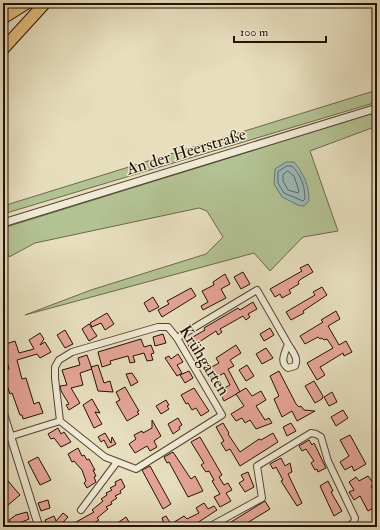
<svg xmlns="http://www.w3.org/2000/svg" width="380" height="530" viewBox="0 0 380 530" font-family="'IM FELL Double Pica',serif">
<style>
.green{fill:#b3c293;stroke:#6c694c}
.water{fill:#9ababa;stroke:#6b7671}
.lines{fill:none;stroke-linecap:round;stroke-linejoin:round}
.shore{stroke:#60655f;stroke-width:1}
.building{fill:#e5a597;stroke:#251004}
.minor-casing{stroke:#564432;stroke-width:8}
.tertiary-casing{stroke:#564432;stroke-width:9}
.motorway-casing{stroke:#251004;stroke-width:13}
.minor{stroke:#efead5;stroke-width:6}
.tertiary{stroke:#efead5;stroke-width:7}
.motorway{stroke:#e4bf7f;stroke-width:11}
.labels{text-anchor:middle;stroke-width:3;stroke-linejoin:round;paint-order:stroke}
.street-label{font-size:17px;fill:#251004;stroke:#efead5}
</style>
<rect width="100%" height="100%" fill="#e7debe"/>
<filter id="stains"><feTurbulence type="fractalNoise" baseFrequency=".005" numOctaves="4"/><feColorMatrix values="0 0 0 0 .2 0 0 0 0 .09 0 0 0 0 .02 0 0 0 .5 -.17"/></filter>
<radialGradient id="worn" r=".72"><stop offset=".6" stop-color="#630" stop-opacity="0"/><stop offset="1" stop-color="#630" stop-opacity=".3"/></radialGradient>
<g class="green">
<polygon points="377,90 377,102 3,214 3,206"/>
<polygon points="377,112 377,126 310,151 338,231 303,237 270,271 254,253 25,315 91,290 206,254 223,237 207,211 199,208 35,243 9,257 3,242 3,228"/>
</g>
<path class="water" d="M286,162H294C304,174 309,185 309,201L304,206L298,205L282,197L274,184L275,169Z"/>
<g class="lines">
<g class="shore">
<path d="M287,166H292C301,175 305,186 305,199L303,201L284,193L278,183V172Z"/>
<polygon points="288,171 294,176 299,191 298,193 288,190 283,181 283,175"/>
</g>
</g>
<g class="building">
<polygon points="308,264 313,272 301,279 298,282 299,284 289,290 291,293 282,298 280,294 275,297 270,289 302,271 300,268"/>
<polygon points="243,272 250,284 241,289 234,277"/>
<polygon points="225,274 230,284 221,289 226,298 203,310 201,306 208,302 202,291 214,285 213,282"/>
<polygon points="322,287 327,295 303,311 304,313 291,320 286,312 315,295 313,292"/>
<polygon points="191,288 196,296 162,317 158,310 169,304 167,301"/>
<polygon points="153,297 159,307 149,312 144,303"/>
<polygon points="253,302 257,309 248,314 250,317 246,320 243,316 220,329 222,332 218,335 216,331 190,348 187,343 192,340 191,338 205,330 204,328 238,308 240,310"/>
<polygon points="336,311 340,319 328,326 339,345 346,341 352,352 344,356 343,353 322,366 320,367 325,375 317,380 307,363 333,348 327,339 324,340 322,338 320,339 318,337 305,344 300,336 323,322 321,320"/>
<polygon points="107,313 114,324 105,330 101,323 92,327 90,323"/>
<polygon points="89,324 97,336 89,341 82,329"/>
<polygon points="270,328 274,335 264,341 260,334"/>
<polygon points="65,330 73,344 65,348 57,335"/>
<polygon points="40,333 44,339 40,345 45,342 51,352 40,358 37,354 17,360 22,379 26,378 34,404 39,402 43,413 23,419 22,415 20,415 12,393 10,394 3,373 3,371 9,369 3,345 15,341 19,353 34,349 29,340"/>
<polygon points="163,334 166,343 155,346 153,337"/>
<polygon points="141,339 144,347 151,345 154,353 151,354 153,360 147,361 144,353 133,356 135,362 130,363 128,356 110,361 111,364 102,367 98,352"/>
<polygon points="236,345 241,353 230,360 234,366 228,369 240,392 224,401 219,391 230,385 224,373 212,380 206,370 219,363 216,358"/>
<polygon points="266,348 273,358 262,364 256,354"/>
<polygon points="178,354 183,362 177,365 182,373 177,376 165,358 169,356 171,359"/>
<polygon points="87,355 92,369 80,373 83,385 71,388 80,403 69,410 66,405 69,404 61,391 60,386 67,385 62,370 80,365 78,358"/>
<polygon points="98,365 104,383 110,381 113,392 98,391 91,367"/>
<polygon points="247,365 254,376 246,381 239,370"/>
<polygon points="189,371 193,378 185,383 180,375"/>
<polygon points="279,371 296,404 299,407 301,406 304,410 315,411 297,421 292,411 282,417 274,399 279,396 270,376"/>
<polygon points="132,373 138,382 131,386 126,374"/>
<polygon points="314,381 323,396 322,399 315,403 305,386"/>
<polygon points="125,387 139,411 137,412 139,414 127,421 116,402 120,400 116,392"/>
<polygon points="194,388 209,411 201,416 196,408 192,410 188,403 186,404 181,395"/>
<polygon points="246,388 252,396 261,391 266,400 256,406 265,420 269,418 272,423 256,429 250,420 245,423 242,418 236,421 231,414 244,406 236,394"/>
<polygon points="332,392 337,402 329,406 324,397"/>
<polygon points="92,399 100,413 95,412 102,424 94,428 83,405"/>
<polygon points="166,400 169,405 167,406 169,409 161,414 156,406"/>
<polygon points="343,410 348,418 336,426 331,417"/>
<polygon points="178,418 182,425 179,427 180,429 173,434 168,424"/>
<polygon points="152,420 161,436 154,441 157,447 150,451 147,446 135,453 129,444 136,439 134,435 142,431 143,433 152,428"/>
<polygon points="223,423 229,433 228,434 240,452 259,439 261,440 273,433 278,442 240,466 230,449 226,451 221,443 224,441 216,427"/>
<polygon points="291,423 296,431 287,436 283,427"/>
<polygon points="58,428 61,434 64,432 71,442 61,447 54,438 51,439 48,434"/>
<polygon points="105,433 111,443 112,437 116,444 108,448 104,440 101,442 98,437"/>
<polygon points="350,435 366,464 354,471 352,466 345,470 340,462 349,456 340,440"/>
<polygon points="200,437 222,475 219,477 224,485 228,483 232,490 226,493 231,501 220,507 214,497 220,494 212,481 214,480 209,471 206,472 201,465 204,463 191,442"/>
<polygon points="309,440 312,445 314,443 326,468 318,472 317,469 315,470 311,463 314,461 306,449 302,451 299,446"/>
<polygon points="78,448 82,456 84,455 87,460 89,459 95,470 93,470 96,476 94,477 96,482 87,488 84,483 86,481 82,470 74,461 72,462 68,454"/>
<polygon points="173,452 191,479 195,476 203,491 188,497 169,462 167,463 164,457"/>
<polygon points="38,457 51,480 40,485 28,462"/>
<polygon points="281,458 285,466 290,463 292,472 288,474 302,503 297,506 281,481 283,480 276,467 273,469 270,464"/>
<polygon points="150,466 171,504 163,509 142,470"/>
<polygon points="248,472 254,487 245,492 239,483 244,480 241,475"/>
<polygon points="3,475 20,495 8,505 3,499"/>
<polygon points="368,476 374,484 371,486 376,495 374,496 377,506 368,511 360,496 354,500 349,492 354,490 349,482 356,477 359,481"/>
<polygon points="121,479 125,487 120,491 121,493 115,496 117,498 111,502 112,504 106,507 108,509 97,518 99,520 87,527 79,527 76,522 94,512 92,510 103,501 101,499 107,495 106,493 112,490 110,488 116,485 115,482"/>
<polygon points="328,481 333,491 331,492 342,511 334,516 320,486"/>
<polygon points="48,500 50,508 41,511 38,503"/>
<polygon points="265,501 270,509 247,523 248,525 245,527 223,527"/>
<polygon points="204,503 208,509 214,506 217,510 191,527 165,527 162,518 166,516 171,524 184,516 187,519 199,513 196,508"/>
<polygon points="27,512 29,519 13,526 9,520 16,515"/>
<polygon points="63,513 68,517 59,527 48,527 45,520 54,516 56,521"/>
<polygon points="126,517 132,527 109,527 119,522"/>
</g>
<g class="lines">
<g class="minor-casing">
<g id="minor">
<path d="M177,338L257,290L288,344C285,353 279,362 288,368L295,366C299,358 292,351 288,344"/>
<polyline points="12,436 60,421 105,457 136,469 222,415 177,338 168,327 158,327 72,352 59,360 55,367 55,378 60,421"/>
<polyline points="81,510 117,462"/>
<polyline points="209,527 262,498 257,466 311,433 316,434 321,437 328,461 355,518 354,522 348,527"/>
</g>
</g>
<g class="tertiary-casing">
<g id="tertiary">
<polyline points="3,223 377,108"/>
<polyline points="3,412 39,527"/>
</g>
</g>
<g class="motorway-casing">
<g id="motorway">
<polyline points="3,7 8,3"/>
<polyline points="3,18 27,3"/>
<polyline points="3,49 45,3"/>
</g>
</g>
<use href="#minor" class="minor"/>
<use href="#tertiary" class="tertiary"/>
<use href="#motorway" class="motorway"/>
</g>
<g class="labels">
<g class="street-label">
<text transform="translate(186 151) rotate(-17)" y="6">An der Heerstraße</text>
<text transform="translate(205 360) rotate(58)" y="6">Krühgarten</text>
</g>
</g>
<rect width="380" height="530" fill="none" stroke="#e7debe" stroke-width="16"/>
<rect x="4" y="4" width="372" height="522" fill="none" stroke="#251004" stroke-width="2"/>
<rect x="8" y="8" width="364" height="514" fill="none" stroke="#251004"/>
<path d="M234 36v6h92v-6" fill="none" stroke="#251004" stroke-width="2"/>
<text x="240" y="36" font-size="12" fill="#251004" stroke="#efead5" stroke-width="3" paint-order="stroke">100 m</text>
<rect width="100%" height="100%" filter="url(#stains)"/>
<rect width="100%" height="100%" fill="url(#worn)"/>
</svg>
